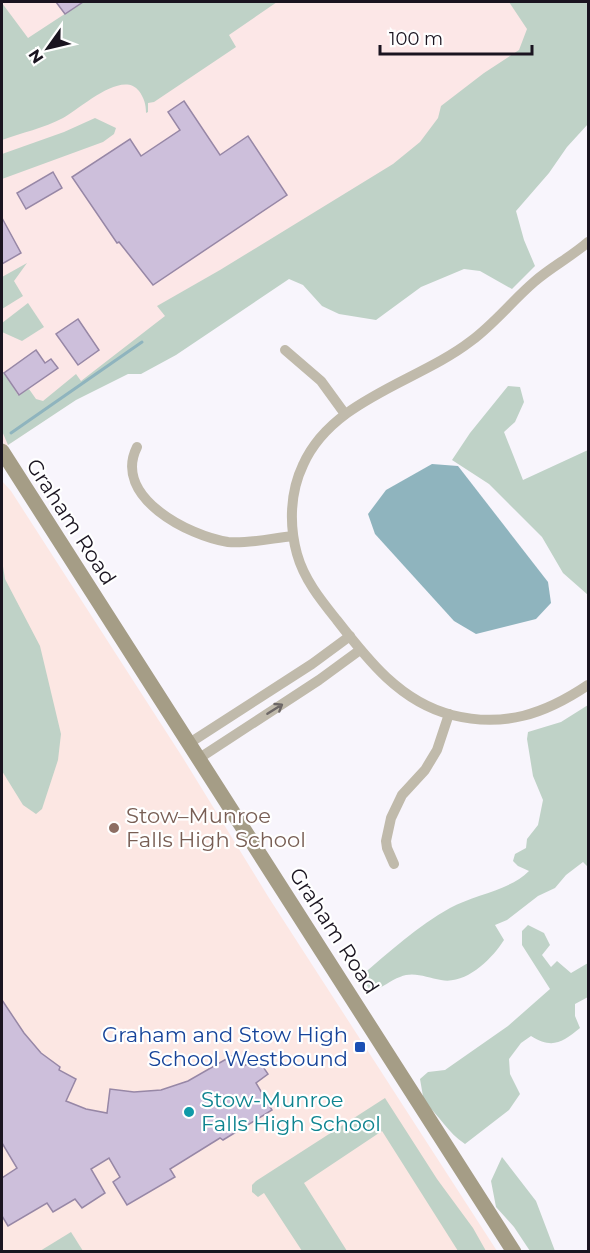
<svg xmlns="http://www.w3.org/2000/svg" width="590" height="1253" viewBox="0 0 590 1253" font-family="Montserrat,sans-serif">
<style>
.industrial{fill:#fce7e7}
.education{fill:#fce7e3}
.green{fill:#bfd2c7}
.water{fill:#8fb4be}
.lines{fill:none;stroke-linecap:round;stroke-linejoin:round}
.stream{stroke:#8fb4be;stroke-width:3}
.building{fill:#cdbfdb;stroke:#9787a6;stroke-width:1.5}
.street{stroke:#c0baab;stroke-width:10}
.secondary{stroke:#a59d86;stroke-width:15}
.oneway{stroke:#6d6766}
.education-dot{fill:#8d6e63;stroke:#fff;stroke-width:2}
.transit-dot{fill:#1a4fb4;stroke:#fff;stroke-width:2}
.culture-dot{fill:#0f9aa8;stroke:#fff;stroke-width:2}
.labels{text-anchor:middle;stroke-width:4.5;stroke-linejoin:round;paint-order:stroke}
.street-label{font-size:21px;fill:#1a1420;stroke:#fff}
.education-label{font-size:21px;fill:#785e54;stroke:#fff;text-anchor:start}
.transit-label{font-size:21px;fill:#164399;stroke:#fff;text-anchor:end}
.culture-label{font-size:21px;fill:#0d838f;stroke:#fff;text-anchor:start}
</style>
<rect width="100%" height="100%" fill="#f8f5fc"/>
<polygon class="industrial" points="2,2 559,2 588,56 5,447 2,439"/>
<polygon class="education" points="2,481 11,491 183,758 269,898 497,1251 2,1251"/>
<g class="green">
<path d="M83,2H277L229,35L236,47L154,102L148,103V112L146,113C146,104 144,98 139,91C122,69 80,109 63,118C44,128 21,133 2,140V3L28,38Z"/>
<polygon points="509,2 586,2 588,5 588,124 567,147 549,173 516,211 524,240 535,266 512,289 480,271 464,269 421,287 376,320 339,314 322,306 303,285 289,279 176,355 141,374 128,374 76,400 8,445 2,431 2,373 4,372 18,395 29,389 36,399 43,401 76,374 81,381 165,316 157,306 220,270 393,164 420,142 438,118 441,106 484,73 519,50 527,29"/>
<polygon points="95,118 116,128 114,134 103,142 2,179 2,154 64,132"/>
<polygon points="27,263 14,281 23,296 2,309 2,277"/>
<polygon points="28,303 44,327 22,341 2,332 2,323"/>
<polygon points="508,386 520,387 524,402 515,422 504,432 523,480 588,450 588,595 563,573 542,537 489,484 452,460 470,433"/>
<polygon points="2,560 5,579 40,646 61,734 58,760 42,809 36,814 23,805 2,771"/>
<path d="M588,705V867L583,862L566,875L555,888L538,896L507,920L495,925L504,940C492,959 466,985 441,980C427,978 414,971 400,977C391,980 382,988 371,992L361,976C389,952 418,926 450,908C475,894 509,891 529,871L518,866L513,861L515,854L526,848L527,839L538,825L543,800L533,776L527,739L528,732L561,722Z"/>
<path d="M528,925L544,933L550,945L542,955L551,967L557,961L571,973L588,963V997L575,1004V1016L580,1028C562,1043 552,1049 531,1036L521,1043L509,1059L510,1074L520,1094L509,1110L465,1144C448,1133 439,1115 424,1102L420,1079L428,1072L445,1070L508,1026L550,989L522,945V931Z"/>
<polygon points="385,1098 437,1179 473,1228 486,1251 458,1251 382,1131 304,1183 347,1251 302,1251 264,1193 258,1197 252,1192 252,1185 256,1181"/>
<polygon points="502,1157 536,1201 555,1251 530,1251 514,1227 496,1207 491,1181"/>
<polygon points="71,1232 83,1251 40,1251"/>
</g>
<polygon class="water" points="432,464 458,466 548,582 551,603 536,619 476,634 454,621 375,534 368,514 386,490"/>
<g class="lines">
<polyline class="stream" points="11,433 142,342"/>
</g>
<g class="building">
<polygon points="56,2 83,2 65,14"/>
<polygon points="184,101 220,155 248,136 287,195 153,285 119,242 117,243 72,177 130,139 141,156 180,130 168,112"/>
<polygon points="53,172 62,188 26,209 17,193"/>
<polygon points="2,218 21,253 2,264"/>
<polygon points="78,319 99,350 78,365 56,334"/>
<polygon points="36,350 45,363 51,359 58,368 19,395 4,373"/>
<polygon points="2,1000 24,1033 41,1053 60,1067 59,1070 76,1079 66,1101 86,1109 107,1113 110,1089 134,1092 161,1090 188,1081 235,1054 244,1066 257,1058 268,1074 256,1083 272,1110 223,1140 220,1138 170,1169 175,1177 127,1205 113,1182 120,1177 109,1158 91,1169 105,1193 82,1208 75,1199 53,1212 47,1203 8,1226 2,1216 2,1178 17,1168 2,1143"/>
</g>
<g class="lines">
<g class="street">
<path d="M588,242C571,257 551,267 534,282C512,301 494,324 471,341C418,382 332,399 303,465C290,492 289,525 297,554C304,579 320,599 336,619C367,659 400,702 452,715C504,728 545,714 588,685"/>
<polyline points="285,350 321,381 345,414"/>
<path d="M137,447C112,497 189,536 228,542C248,544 273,538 293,536"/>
<polyline points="188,744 312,664 350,636"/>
<polyline points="198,759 319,680 360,650"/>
<polyline points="394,864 387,848 386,841 391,818 402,795 425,770 437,750 449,714"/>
</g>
<polyline class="secondary" points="2,451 514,1252"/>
</g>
<defs><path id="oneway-shaft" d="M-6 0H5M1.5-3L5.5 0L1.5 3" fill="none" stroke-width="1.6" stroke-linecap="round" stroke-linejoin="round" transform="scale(1.5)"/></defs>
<use class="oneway" href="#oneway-shaft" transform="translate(275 709) rotate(-32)"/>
<circle class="education-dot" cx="114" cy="828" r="6"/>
<rect class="transit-dot" x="354" y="1041" width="12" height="12" rx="3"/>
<circle class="culture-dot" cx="189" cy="1112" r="6"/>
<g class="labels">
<g class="street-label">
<text transform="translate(71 522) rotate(57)" y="7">Graham Road</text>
<text transform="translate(334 931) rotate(57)" y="7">Graham Road</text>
</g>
<g class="education-label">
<text x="126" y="823">Stow–Munroe<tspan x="126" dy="24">Falls High School</tspan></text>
</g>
<g class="transit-label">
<text x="348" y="1042">Graham and Stow High<tspan x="348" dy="24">School Westbound</tspan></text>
</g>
<g class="culture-label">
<text x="201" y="1107">Stow-Munroe<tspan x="201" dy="24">Falls High School</tspan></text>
</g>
</g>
<rect width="590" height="1253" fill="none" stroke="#1a1420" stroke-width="6"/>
<g transform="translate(48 48) rotate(236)" stroke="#ffffff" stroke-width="4.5" paint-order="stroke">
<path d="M0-4.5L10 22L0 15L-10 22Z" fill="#1a1420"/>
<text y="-9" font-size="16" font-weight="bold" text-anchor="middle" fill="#1a1420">N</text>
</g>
<path d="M380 45v9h152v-9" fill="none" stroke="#1a1420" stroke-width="3"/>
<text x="389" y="45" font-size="18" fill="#1a1420" stroke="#ffffff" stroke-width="4.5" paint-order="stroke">100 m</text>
</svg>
